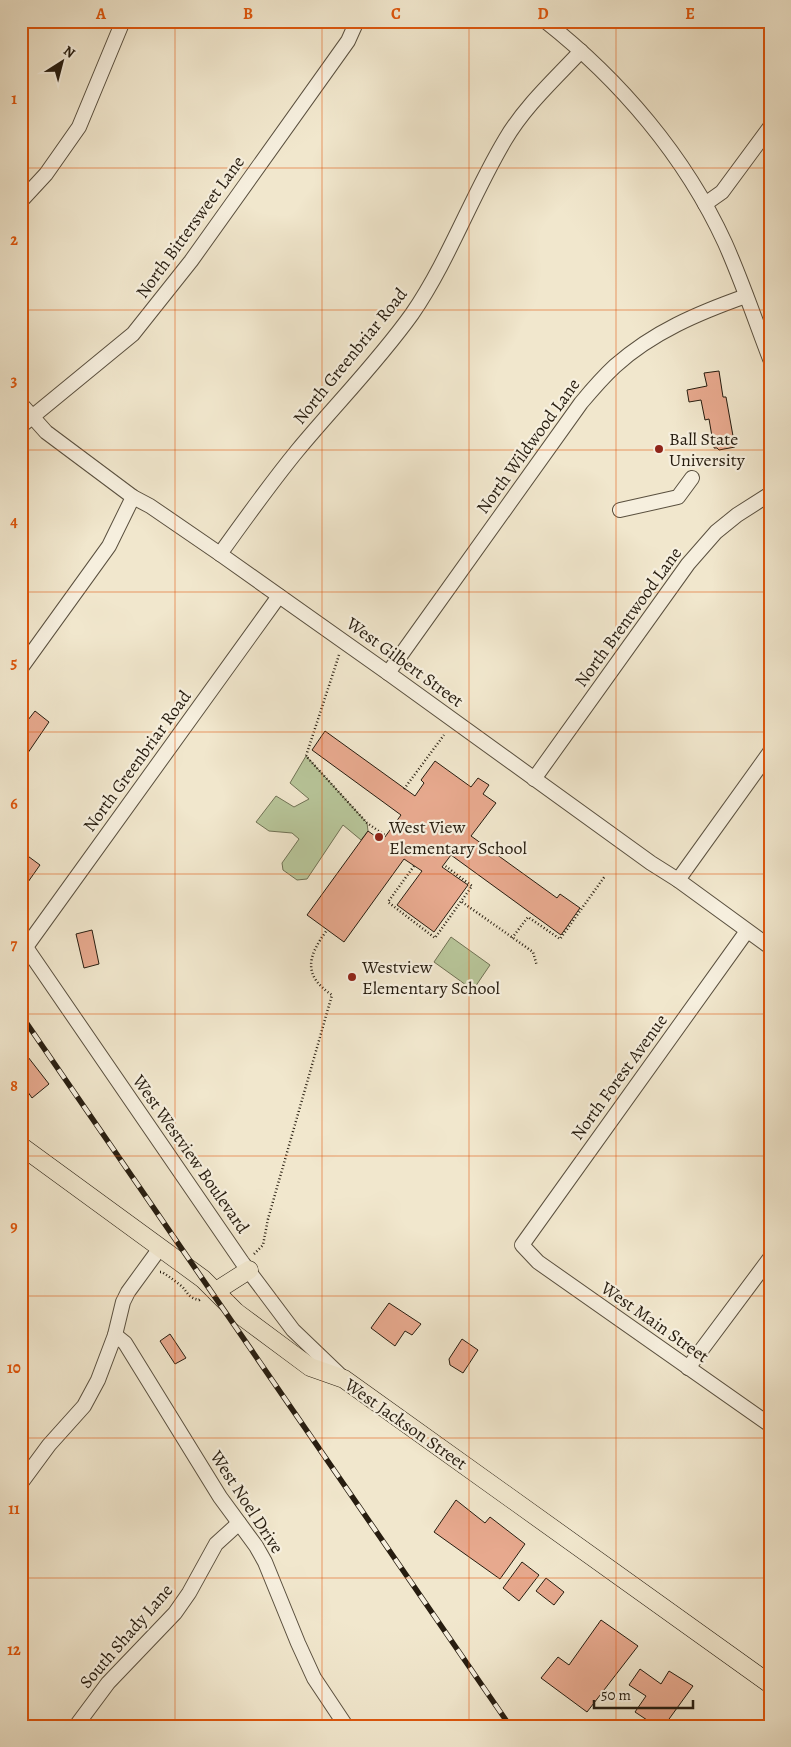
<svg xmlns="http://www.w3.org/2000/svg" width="791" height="1747" viewBox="0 0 791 1747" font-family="Alegreya,serif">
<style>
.green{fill:#b8c69a;stroke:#707255}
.building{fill:#e7a98e;stroke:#271d10}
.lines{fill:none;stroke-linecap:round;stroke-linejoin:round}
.minor-casing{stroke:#5a503f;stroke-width:16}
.major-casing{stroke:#271d10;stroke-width:19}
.path{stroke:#271d10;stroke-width:2.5;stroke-dasharray:1 2.5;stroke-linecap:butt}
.minor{stroke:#f6efde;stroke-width:14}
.major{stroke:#f1e7cd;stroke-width:18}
.rail-casing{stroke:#271d10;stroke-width:5.5}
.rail{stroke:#f6efde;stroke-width:4;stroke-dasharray:11;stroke-linecap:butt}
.grid{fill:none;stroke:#de560c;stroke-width:1;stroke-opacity:0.55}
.poi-dot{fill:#8f2418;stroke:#f6efde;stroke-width:2}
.labels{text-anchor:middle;stroke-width:4.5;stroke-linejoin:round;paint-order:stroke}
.street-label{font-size:18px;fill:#271d10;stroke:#f6efde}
.poi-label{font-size:18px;fill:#271d10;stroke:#f6efde;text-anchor:start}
.neatline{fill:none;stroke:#de560c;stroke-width:2}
.grid-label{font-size:16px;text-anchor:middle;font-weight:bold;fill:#de560c}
</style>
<rect width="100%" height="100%" fill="#f1e7cd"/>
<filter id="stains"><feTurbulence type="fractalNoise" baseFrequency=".004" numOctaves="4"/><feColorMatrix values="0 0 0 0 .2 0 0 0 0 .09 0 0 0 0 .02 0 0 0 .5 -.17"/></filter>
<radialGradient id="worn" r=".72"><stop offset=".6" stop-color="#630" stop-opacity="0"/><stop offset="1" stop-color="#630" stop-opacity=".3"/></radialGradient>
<g class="green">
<polygon points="306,756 367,823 368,831 361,840 343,825 307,879 297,880 283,870 282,863 299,839 292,833 269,831 256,822 276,796 294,807 309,799 290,783"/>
<polygon points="451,937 490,965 473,990 434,962"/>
</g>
<g class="building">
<polygon points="719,371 723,397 726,397 735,447 719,450 717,448 714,448 709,419 705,420 701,400 689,402 687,390 707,386 704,373"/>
<polygon points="35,711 49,722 21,763 21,729"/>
<polygon points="325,731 415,796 424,783 421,780 435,761 471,787 478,778 489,785 483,794 496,803 471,836 557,898 560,894 580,908 561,935 451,855 442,867 468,885 434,932 397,905 422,871 404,859 344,942 307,915 368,831 382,841 401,815 312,750"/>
<polygon points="21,851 40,865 28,882 21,877"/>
<polygon points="92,930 99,964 84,968 76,934"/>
<polygon points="21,1048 49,1084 32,1098 21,1082"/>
<polygon points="389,1303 421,1324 412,1335 405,1331 395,1346 371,1328"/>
<polygon points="170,1334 186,1358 175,1364 160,1341"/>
<polygon points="462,1339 478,1350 463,1373 450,1365 449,1359"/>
<polygon points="456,1500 485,1523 490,1517 525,1544 500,1579 434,1532"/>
<polygon points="522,1562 539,1575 519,1601 503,1588"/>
<polygon points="546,1578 564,1592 554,1605 536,1591"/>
<polygon points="601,1620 638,1646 587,1712 541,1678 558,1657 569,1665"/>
<polygon points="640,1669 661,1684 669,1671 693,1686 664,1726 656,1726 635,1712 646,1696 629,1685"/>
</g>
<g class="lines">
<g class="minor-casing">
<g id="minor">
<path d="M545,21C620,80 685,156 725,243C742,281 755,320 770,359"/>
<polyline points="21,201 46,174 79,127 123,21"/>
<polyline points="705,204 722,192 770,127"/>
<polyline points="21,404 46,432 133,497 150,506 220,554 388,673 651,863 678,880 770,947"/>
<polyline points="21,426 133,334 191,261 348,41 357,21"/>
<polyline points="620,510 678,497 692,478"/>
<path d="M220,554C245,519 270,484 297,451C335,405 377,363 412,314C449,260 471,197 505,140C525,106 554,80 581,51"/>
<polyline points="21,668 109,546 133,497"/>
<path d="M388,673L581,403C591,391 602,378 615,366C653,332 698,313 746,296"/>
<polyline points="534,779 688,564 716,532 737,515 770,494"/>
<polyline points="678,880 770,752"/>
<polyline points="747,931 522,1245 538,1262 770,1425"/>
<polyline points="21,940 242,1262 293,1330 341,1376"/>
<polyline points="26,947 279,596"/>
<polyline points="115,1335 125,1343 220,1497 256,1546 265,1562 298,1643 314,1678 346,1726"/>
<polyline points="688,1368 770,1258"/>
<polyline points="21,1483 49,1445 84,1406 98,1380 115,1335 123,1302 128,1292 160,1248"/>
<polyline points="76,1726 108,1683 175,1613 189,1593 216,1544 239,1523"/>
</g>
</g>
<g class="major-casing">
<g id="major">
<polyline points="21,1146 203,1279 236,1312 310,1367 344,1379 770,1684"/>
<polyline points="216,1291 249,1270"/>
</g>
</g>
<g class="path">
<polyline points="339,655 306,756 367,823 386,836"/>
<polyline points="404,789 444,735"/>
<polyline points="414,866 388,902 435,938 472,886 444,865"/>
<polyline points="462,902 533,952 537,966"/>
<polyline points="512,938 528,917 560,939 605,876"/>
<path d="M254,1254L263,1245L268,1219L332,995C302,975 308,956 327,930"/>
<path d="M160,1272H162C168,1276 174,1280 180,1285C188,1291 186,1297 199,1300L201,1298"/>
</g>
<use href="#minor" class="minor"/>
<use href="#major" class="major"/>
<g class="rail-casing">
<polyline id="rail" points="21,1015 510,1726"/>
</g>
<use href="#rail" class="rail"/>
</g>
<path class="grid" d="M175,21V1726M322,21V1726M469,21V1726M616,21V1726M21,168H770M21,310H770M21,450H770M21,592H770M21,732H770M21,874H770M21,1014H770M21,1156H770M21,1296H770M21,1438H770M21,1578H770"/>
<g class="poi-dot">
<circle cx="659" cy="449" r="5"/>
<circle cx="379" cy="837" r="5"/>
<circle cx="352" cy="977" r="5"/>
</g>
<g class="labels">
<g class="street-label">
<text transform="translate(190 227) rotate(-54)" y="6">North Bittersweet Lane</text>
<text transform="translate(350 356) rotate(-51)" y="6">North Greenbriar Road</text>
<text transform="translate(528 446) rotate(-54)" y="6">North Wildwood Lane</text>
<text transform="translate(628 617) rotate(-54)" y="6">North Brentwood Lane</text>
<text transform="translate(405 662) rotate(36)" y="6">West Gilbert Street</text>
<text transform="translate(137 761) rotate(-54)" y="6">North Greenbriar Road</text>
<text transform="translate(619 1077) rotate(-54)" y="6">North Forest Avenue</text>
<text transform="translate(191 1154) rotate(55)" y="6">West Westview Boulevard</text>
<text transform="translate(655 1322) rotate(35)" y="6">West Main Street</text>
<text transform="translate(406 1424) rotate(35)" y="6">West Jackson Street</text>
<text transform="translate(247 1502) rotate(57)" y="6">West Noel Drive</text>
<text transform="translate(126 1636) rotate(-49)" y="6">South Shady Lane</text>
</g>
<g class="poi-label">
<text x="669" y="445">Ball State<tspan x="669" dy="21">University</tspan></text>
<text x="389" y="833">West View<tspan x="389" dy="21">Elementary School</tspan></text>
<text x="362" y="973">Westview<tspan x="362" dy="21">Elementary School</tspan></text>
</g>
</g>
<rect width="791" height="1747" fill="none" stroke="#f1e7cd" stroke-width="55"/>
<g transform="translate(62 62) rotate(36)" stroke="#f6efde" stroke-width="4" paint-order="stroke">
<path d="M0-4L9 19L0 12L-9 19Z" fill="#271d10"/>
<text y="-8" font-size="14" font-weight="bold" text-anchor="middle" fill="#271d10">N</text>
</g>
<path d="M594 1700v8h99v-8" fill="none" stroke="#271d10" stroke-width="2.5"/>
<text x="601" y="1700" font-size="15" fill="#271d10" stroke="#f6efde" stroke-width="4" paint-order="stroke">50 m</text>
<rect x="28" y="28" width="736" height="1692" class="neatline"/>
<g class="grid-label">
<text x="101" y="19">A</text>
<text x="248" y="19">B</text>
<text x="396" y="19">C</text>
<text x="543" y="19">D</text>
<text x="690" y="19">E</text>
<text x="14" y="104">1</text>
<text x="14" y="245">2</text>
<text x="14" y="386">3</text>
<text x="14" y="527">4</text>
<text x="14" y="668">5</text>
<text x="14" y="809">6</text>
<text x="14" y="950">7</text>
<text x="14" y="1091">8</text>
<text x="14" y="1232">9</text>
<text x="14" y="1373">10</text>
<text x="14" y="1514">11</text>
<text x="14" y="1655">12</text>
</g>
<rect width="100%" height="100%" filter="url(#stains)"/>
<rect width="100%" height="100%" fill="url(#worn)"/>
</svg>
